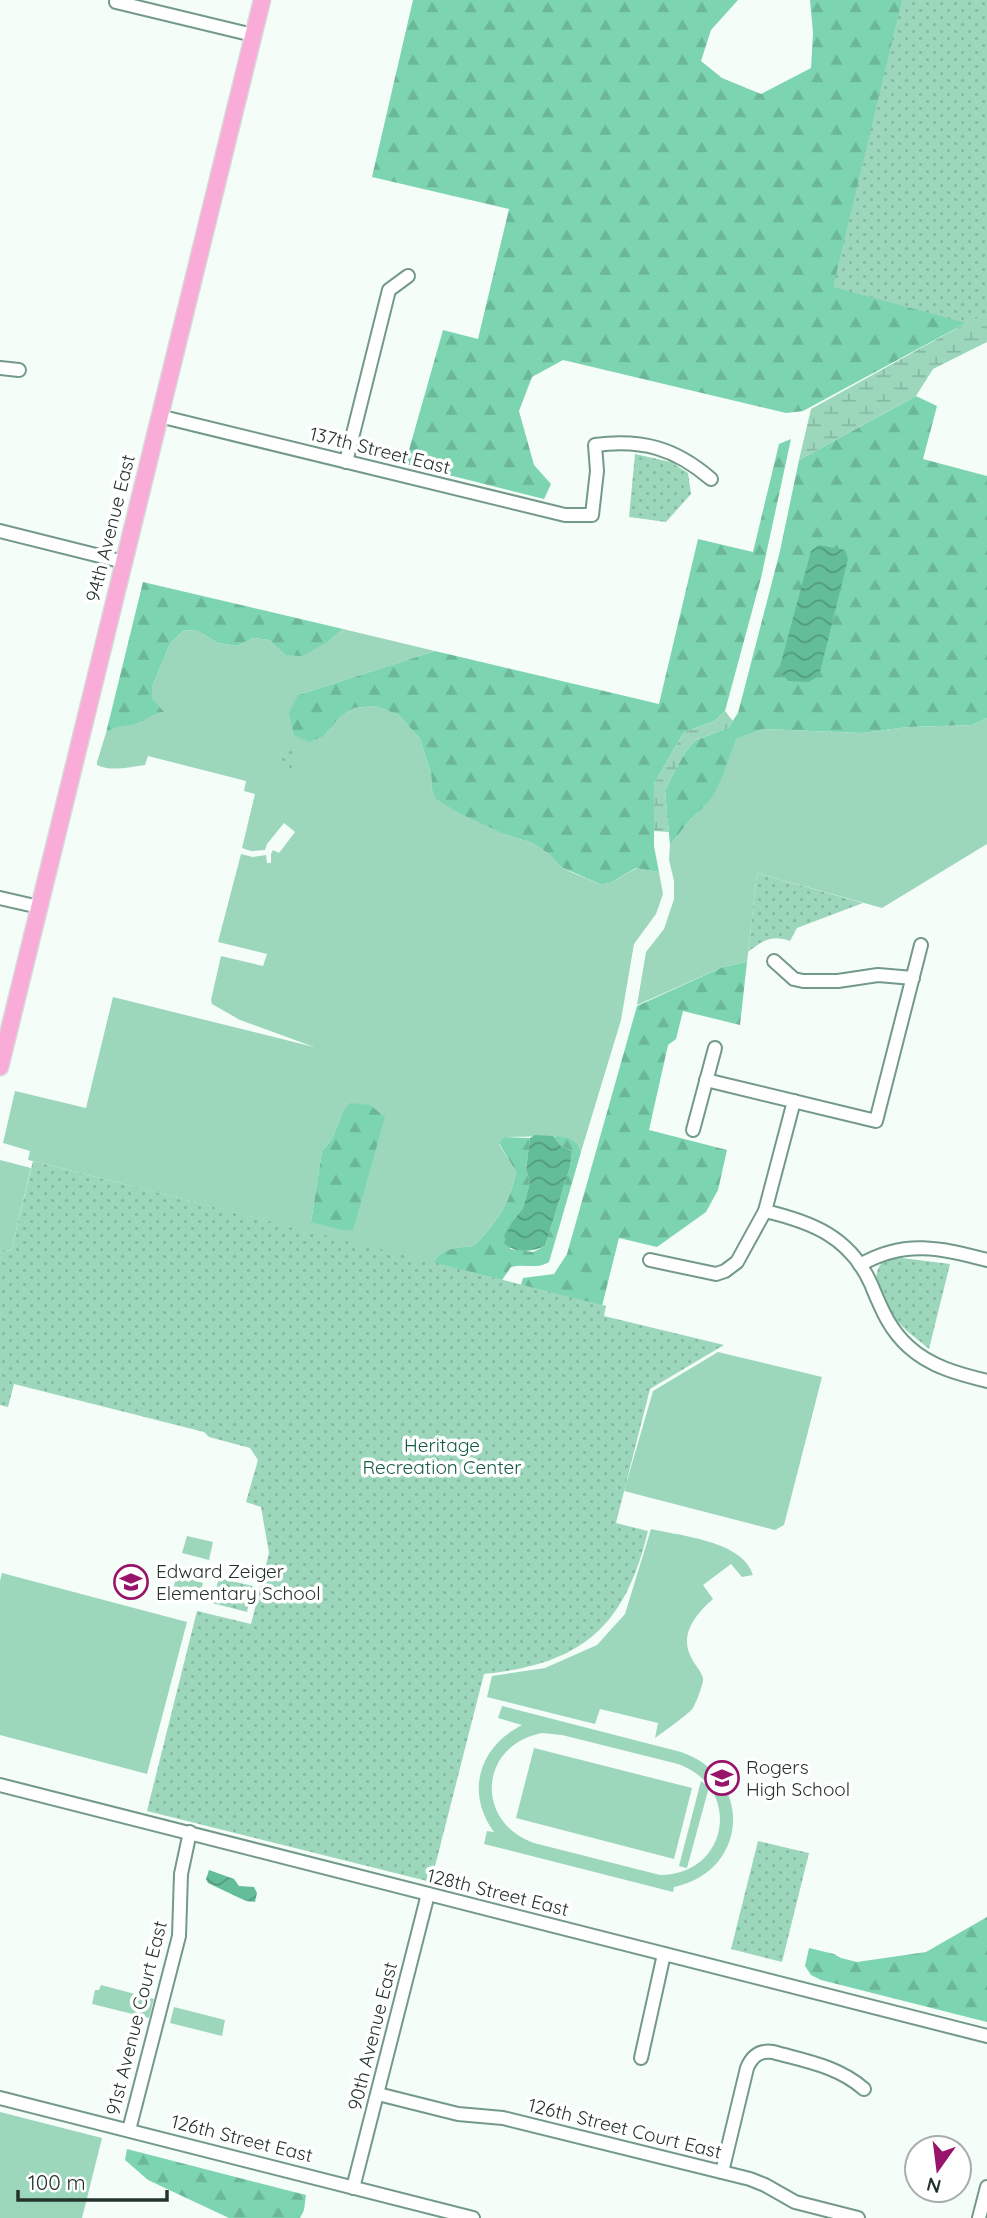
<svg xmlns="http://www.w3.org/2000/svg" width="987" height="2218" viewBox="0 0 987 2218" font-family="Quicksand,sans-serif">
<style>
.grass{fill:#9cd7bc;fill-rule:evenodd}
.forest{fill:url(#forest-firs)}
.wetland{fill:url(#wetland-marsh)}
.park{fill:url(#park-dots)}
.water{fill:url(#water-waves)}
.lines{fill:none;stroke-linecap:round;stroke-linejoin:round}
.minor-casing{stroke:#739a88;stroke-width:16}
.major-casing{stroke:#d8dad9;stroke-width:19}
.minor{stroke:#fff;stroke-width:12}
.major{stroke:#f8acd7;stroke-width:16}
.labels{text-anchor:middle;stroke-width:7;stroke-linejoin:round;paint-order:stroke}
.street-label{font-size:19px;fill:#24342c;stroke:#fff}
.park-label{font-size:19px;fill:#155b43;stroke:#fff}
.poi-label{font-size:19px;fill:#24342c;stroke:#fff;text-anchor:start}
</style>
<defs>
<pattern id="forest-firs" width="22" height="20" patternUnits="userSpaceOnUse" patternTransform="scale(1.75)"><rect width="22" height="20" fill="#7cd5b0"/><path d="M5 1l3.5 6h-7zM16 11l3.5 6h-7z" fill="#6bb798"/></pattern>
<pattern id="wetland-marsh" width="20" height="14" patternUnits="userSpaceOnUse" patternTransform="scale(1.75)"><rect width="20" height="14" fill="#9cd7bc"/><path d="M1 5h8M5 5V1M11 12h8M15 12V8" fill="none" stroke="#86b9a2"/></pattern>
<pattern id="park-dots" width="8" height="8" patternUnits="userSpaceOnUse" patternTransform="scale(1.75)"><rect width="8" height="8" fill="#9cd7bc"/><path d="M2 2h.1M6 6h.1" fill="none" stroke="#86b9a2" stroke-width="1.8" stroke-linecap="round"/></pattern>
<pattern id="water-waves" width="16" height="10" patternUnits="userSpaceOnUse" patternTransform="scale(1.75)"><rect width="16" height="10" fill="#64bd99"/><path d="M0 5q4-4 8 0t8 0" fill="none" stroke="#529a7d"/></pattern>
</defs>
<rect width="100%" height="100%" fill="#f5fdf9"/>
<g class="grass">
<path d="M343,629L435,651L298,695L324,736L340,717L354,708L375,706L399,715L420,739L431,773L432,789L504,834L532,843L549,854L561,867L571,872L602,885L612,882L637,868L659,872L663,894L656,914L634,944L621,1020L581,1152L578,1144L554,1136L504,1137L499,1144L516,1172C509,1206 497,1221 474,1246C457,1248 442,1247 433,1263L33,1161L28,1160L30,1151L3,1143L15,1091L86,1108L113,997L314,1047L240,1020L212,1004L211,1000L221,956L263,966L267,954L218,942L241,854L253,857L266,855L267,863H271V854L273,850L279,853L295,832L284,823L267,844L265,850L251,851L242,848L255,794L244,791L246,781L148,756L145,765C130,767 111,772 97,765V762L106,733L115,726L141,722L151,714L163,712L152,698V687L170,644L184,630L198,631L218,643L237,646L254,638L269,640L285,655L329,641ZM343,1112L311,1222L322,1151L332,1139Z"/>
<polygon points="987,718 987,844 882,908 757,873 747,962 723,967 637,1005 646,952 664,929 674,899 674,881 669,860 670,845 690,820 711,800 735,739 763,729 862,733 908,727 972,725"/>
<polygon points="0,1160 31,1168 11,1251 0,1249"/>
<polygon points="718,1352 822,1377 784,1525 775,1530 624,1491 653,1391"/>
<path d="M651,1529C681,1536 743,1541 753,1575L742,1577L731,1564L703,1585L713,1599C696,1614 678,1635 692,1659C695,1665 701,1671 703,1678C704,1683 696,1703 693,1708C690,1713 662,1733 655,1738L658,1723L600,1709L595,1724L487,1697L492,1676L545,1668L597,1645L625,1614Z"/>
<polygon points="187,1536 213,1542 209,1560 182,1553"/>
<polygon points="2,1573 187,1622 147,1774 0,1735 0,1581"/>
<polygon points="177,1575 203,1583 199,1600 172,1593"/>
<path d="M502,1706L681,1752C754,1777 749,1871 674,1887L673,1892L484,1844L487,1831L494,1832C465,1792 479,1747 522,1725L498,1718ZM542,1733L562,1735L678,1764C743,1787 729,1875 660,1875L534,1843C474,1822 479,1745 542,1733Z"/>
<polygon points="534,1748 692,1788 674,1859 516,1818"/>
<polygon points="701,1781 709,1787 687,1868 679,1866"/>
<polygon points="101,1985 154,1999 149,2018 92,2004 95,1990 99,1990"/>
<polygon points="174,2007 225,2020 222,2036 170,2023"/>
<polygon points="0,2112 102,2138 82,2218 0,2218"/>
</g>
<g class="forest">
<polygon points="413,0 738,0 711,30 701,61 722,78 761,94 811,68 813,33 810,0 987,0 987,314 966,323 803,411 786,413 563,360 532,377 519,411 534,465 551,484 544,499 405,464 443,330 478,339 509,209 372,177"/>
<polygon points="916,396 937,406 923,459 987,476 987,718 972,725 908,727 862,733 763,729 736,739 722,777 711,800 690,820 670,845 665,791 675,770 686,751 696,740 728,728 738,713 780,551 799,460"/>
<polygon points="791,439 761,578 725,711 715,721 684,732 654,784 654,846 659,872 636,868 612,882 602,885 561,867 549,854 532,843 504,834 459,813 436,799 432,789 431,773 420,739 399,715 375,706 354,708 340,717 324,736 309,742 294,735 289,713 298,695 435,651 659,704 698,539 753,552 779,444"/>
<path d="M143,582L343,629L329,641L302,656L285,655L269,640L254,638L237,646L218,643L198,631L184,630L170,644L152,687V698L164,712C149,714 149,719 138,723C125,727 118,724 106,733Z"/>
<polygon points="747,962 740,1025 683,1011 676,1039 668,1045 649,1130 727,1150 718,1190 706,1212 657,1247 619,1238 602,1306 521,1285 523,1278 554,1274 567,1254 637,1006 723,967"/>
<polygon points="350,1103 370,1105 385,1117 353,1230 342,1230 311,1222 322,1151 332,1139 343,1112"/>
<path d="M553,1136L568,1138L578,1144L581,1152L549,1262C537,1270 525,1263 511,1267L502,1280L433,1263C442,1247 457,1248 474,1246C497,1221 509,1206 516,1172L499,1143L504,1137L530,1138L526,1170L530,1182L523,1208L511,1223L510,1249L533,1252L545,1246L570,1167L572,1151L561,1146Z"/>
<polygon points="987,1917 987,2022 821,1980 811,1975 805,1966 809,1948 834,1954 841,1958 857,1962 926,1952"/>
<polygon points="127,2149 306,2195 304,2210 300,2218 229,2218 148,2180 125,2160"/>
</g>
<g class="wetland">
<polygon points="987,314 987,342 933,369 916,396 799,460 811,409 966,323"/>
<polygon points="725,711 733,721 728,728 696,740 686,751 675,770 665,791 669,832 654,831 654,784 684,732 715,721"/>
</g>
<g class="park">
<polygon points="902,0 987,0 987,314 966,323 833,287"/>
<polygon points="635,454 671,462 688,473 691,494 666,522 629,517"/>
<polygon points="295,748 297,769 280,771 278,750"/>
<path d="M757,873L863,903L797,928L790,941C772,934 762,941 748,952Z"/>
<path d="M33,1161L606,1306L604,1316L724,1345L650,1389L616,1523L648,1531C625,1627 582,1664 484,1674L431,1882L147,1811L197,1611L251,1624L269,1553L261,1507L246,1502L258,1460L250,1448L209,1437L204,1432L14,1384L8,1407L0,1405V1249L11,1251Z"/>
<path d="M902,1258L950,1264L929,1349C919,1340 908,1333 899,1323C888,1312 867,1281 881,1264C886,1259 896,1259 902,1258Z"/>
<polygon points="219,1578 253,1586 247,1612 212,1603"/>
<polygon points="758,1841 809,1853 782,1962 731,1949"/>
</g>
<g class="water">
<polygon points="819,545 845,550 848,559 819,676 808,682 788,681 779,670 811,551"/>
<path d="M535,1135L553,1136L561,1146L572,1151L570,1167L545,1246C532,1252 515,1254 504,1243L511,1223L523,1208L530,1182L526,1170L530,1138Z"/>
<polygon points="209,1870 234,1879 239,1886 254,1887 257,1893 255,1902 246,1901 208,1883 206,1879"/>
</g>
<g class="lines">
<g class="minor-casing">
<g id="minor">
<polyline points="116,2 253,35"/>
<polyline points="0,368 19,370"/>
<path d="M159,416L565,515H592L597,471L595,445C642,439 675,448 711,479"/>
<polyline points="346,462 389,290 408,276"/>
<polyline points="0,531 124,562"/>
<polyline points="0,898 39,907"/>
<polyline points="774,961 794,979 803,981 838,981 878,975 913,978"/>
<polyline points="706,1080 876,1121 921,945"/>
<polyline points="693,1130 715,1048"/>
<path d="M765,1211C812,1222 850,1237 871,1284C881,1308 889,1329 909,1347C931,1367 959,1374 987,1381"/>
<polyline points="650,1260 716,1274 725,1271 737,1262 765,1211 794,1101"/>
<path d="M860,1265C904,1239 941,1248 987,1260"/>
<polyline points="0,1785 987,2036"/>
<polyline points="641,2058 664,1954"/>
<polyline points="378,2094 458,2114 503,2118 750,2179 765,2185 795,2202 858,2218"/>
<polyline points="0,2098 473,2218"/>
<polyline points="129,2130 179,1936 181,1874 190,1832"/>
<path d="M722,2172L747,2068C752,2056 760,2050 773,2052C805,2061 838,2066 864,2089"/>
<polyline points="353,2188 428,1894"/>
<polyline points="979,2218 987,2187"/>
</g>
</g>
<g class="major-casing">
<polyline id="major" points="0,1067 262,0"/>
</g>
<use href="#minor" class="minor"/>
<use href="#major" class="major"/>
</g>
<defs>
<g id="school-ring" transform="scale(1.75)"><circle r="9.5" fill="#fff" stroke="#97146a" stroke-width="1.5"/><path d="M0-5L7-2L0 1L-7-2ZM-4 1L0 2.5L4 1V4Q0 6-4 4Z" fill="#97146a"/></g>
</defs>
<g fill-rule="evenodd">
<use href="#school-ring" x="131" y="1582"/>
<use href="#school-ring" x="722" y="1778"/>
</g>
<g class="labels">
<g class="street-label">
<text transform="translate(380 450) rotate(14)" y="7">137th Street East</text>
<text transform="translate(110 528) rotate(-76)" y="7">94th Avenue East</text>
<text transform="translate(498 1892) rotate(14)" y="7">128th Street East</text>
<text transform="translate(136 2018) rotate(-76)" y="7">91st Avenue Court East</text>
<text transform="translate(372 2036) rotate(-76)" y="7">90th Avenue East</text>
<text transform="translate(625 2128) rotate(14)" y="7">126th Street Court East</text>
<text transform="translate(242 2138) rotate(14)" y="7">126th Street East</text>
</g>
<g class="park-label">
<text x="442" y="1452">Heritage<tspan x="442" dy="22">Recreation Center</tspan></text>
</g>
<g class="poi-label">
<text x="156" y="1578">Edward Zeiger<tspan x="156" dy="22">Elementary School</tspan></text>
<text x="746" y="1774">Rogers<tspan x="746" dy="22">High School</tspan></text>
</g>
</g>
<g transform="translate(938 2169) rotate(194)"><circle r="33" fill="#ffffff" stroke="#a7aeab" stroke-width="2"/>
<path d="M0-5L12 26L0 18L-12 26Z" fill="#97146a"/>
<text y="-10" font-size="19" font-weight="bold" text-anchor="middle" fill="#24342c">N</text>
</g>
<path d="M18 2190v10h149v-10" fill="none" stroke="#24342c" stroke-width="3.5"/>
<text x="28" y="2190" font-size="21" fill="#24342c" stroke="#ffffff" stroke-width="5" paint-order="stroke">100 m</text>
</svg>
